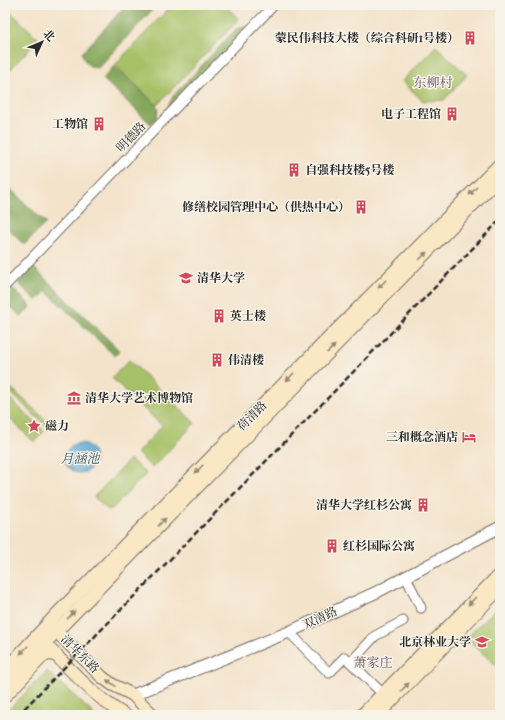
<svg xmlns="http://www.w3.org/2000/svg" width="505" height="720" viewBox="0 0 505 720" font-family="'IM FELL French Canon','Noto Serif SC',serif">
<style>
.green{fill:#a7c167;stroke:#697649}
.forest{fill:#85a75c;stroke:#586944}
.water{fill:#5aa5d2;stroke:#42687e}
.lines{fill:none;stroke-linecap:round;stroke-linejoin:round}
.minor-casing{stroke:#716b63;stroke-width:11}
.tertiary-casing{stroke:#716b63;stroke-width:13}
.secondary-casing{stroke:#716b63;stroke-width:14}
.minor{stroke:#fff;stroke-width:9}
.tertiary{stroke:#fff;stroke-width:11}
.secondary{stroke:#fae7c3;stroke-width:12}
.rail{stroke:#2b2b2b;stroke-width:2.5;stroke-dasharray:6 3;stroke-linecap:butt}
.oneway{fill:#928977}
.labels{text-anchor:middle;stroke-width:3;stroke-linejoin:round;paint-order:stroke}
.poi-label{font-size:12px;font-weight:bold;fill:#2b2b2b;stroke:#f7f3e8;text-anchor:end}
.street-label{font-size:12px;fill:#2b2b2b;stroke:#f7f3e8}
.neighbourhood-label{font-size:13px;fill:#6b5568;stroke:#f7f3e8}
.water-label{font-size:13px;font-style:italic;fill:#3b5665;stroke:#f7f3e8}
</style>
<rect width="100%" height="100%" fill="#f7f3e8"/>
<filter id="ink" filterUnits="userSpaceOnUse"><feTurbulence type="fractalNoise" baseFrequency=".025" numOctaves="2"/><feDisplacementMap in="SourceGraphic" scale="8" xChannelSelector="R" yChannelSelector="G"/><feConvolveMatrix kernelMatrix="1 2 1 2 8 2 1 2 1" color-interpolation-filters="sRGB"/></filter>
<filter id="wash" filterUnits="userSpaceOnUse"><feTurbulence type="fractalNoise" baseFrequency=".012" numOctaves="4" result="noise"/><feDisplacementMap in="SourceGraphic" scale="16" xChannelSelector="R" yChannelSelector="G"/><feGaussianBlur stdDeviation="0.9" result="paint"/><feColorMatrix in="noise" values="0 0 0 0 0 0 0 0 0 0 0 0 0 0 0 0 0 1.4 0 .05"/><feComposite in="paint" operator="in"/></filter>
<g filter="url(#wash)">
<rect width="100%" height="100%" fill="#f4e3cb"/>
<g class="green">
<polygon points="172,5 224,5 239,19 157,105 115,65"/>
<polygon points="5,7 39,39 5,75"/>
<polygon points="436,46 467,75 444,100 423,101 402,81"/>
<polygon points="129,360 195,423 152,468 137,453 162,426 112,378"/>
<polygon points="9,386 50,424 47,427 6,388"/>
<polygon points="5,394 44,431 34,442 5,414"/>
<polygon points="130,459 146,474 113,508 108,510 94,497"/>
<polygon points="500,605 500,665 498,667 466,638"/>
<polygon points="47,671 95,715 5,715 5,713"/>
</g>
<g class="forest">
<path d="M126,5H157L98,68C88,67 85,63 82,53Z"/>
<polygon points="249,26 164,116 173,96 236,29"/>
<polygon points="114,66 158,107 157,117 151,124 103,79"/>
<polygon points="5,184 46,223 24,245 5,226"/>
<polygon points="33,267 120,351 115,356 46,291 37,301 18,283"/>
<polygon points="13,289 31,306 21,317 12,308 5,315 5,297"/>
</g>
<circle class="water" cx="80" cy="458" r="15"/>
</g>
<g filter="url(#ink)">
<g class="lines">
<g class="minor-casing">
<g id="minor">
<polyline points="5,286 274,5"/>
<polyline points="406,577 421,608"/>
<polyline points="289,632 329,673 345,657 383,694"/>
<polyline points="351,662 375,636 403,621"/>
</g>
</g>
<g class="tertiary-casing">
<polyline id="tertiary" points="133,695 289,632 379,591 500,527"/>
</g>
<g class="secondary-casing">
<g id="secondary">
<polyline points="49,630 56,631 102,677 113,685 133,695 153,715"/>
<path d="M44,635V643C69,668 94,697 125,715"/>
<polyline points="5,670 55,616 500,164"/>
<polyline points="5,684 500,177"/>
<polyline points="5,696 43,656 49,654 57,655"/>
<polyline points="362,715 500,574"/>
<polyline points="378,715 500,588"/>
</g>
</g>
<use href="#minor" class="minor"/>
<use href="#tertiary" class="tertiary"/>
<use href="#secondary" class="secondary"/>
<polyline class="rail" points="18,715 359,366 500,220"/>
</g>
<defs><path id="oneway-solid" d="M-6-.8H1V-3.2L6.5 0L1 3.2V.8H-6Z"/></defs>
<g class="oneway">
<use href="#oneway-solid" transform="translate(473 191) rotate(135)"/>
<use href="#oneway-solid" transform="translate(423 256) rotate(-46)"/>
<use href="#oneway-solid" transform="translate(382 284) rotate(135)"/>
<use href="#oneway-solid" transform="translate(331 349) rotate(-44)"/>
<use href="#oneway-solid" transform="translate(290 377) rotate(135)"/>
<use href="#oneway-solid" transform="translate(199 469) rotate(135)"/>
<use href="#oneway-solid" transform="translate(162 522) rotate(-46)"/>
<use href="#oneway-solid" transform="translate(472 601) rotate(134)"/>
<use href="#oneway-solid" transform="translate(71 615) rotate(-46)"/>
<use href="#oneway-solid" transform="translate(24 650) rotate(134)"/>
<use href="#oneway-solid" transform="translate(111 683) rotate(-145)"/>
<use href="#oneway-solid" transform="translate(405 687) rotate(-46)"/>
</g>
</g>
<defs>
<g id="building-bare" transform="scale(1.08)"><path d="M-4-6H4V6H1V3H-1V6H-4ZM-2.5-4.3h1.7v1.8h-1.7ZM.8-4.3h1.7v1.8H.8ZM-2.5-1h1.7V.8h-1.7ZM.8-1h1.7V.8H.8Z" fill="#d1495b" stroke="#f7f3e8" stroke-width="2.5" paint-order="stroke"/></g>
<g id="university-bare" transform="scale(1.08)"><path d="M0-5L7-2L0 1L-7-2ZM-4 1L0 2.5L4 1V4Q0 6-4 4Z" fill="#d1495b" stroke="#f7f3e8" stroke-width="2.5" paint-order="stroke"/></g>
<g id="museum-bare" transform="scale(1.08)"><path d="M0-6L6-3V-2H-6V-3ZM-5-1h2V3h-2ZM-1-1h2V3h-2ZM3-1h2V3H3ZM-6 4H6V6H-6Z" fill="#d1495b" stroke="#f7f3e8" stroke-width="2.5" paint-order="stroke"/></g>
<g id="sight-bare" transform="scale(1.08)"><path d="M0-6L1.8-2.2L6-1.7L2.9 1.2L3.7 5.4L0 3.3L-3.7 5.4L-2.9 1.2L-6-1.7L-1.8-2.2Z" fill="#d1495b" stroke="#f7f3e8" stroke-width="2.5" paint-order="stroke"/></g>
<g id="hotel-bare" transform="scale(1.08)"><path d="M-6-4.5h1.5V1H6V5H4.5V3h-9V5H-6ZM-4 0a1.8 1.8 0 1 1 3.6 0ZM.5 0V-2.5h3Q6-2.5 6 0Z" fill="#d1495b" stroke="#f7f3e8" stroke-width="2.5" paint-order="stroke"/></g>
</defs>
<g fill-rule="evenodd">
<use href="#building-bare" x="470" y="38"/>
<use href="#building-bare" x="452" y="114"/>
<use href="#building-bare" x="99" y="124"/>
<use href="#building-bare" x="294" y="170"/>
<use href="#building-bare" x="361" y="207"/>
<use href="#university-bare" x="186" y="278"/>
<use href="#building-bare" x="219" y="316"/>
<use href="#building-bare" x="217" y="360"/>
<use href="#museum-bare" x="74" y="398"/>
<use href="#sight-bare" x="34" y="426"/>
<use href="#hotel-bare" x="469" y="437"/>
<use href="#building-bare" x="423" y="505"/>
<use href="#building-bare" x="332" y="546"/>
<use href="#university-bare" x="482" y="642"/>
</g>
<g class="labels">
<g class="poi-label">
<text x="459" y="42">蒙民伟科技大楼（综合科研1号楼）</text>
<text x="441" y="118">电子工程馆</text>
<text x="88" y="128">工物馆</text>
<text x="305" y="174" text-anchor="start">自强科技楼5号楼</text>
<text x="350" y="211">修缮校园管理中心（供热中心）</text>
<text x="197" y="282" text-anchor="start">清华大学</text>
<text x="230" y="320" text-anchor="start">英士楼</text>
<text x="228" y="364" text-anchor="start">伟清楼</text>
<text x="85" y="402" text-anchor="start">清华大学艺术博物馆</text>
<text x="45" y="430" text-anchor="start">磁力</text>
<text x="458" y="441">三和概念酒店</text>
<text x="412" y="509">清华大学红杉公寓</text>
<text x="343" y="550" text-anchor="start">红杉国际公寓</text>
<text x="471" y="646">北京林业大学</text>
</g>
<g class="street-label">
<text transform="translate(131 137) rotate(-46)" y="4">明德路</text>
<text transform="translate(252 416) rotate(-45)" y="4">荷清路</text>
<text transform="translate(320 618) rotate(-25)" y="4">双清路</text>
<text transform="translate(80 654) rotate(45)" y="4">清华东路</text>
</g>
<g class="neighbourhood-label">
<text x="433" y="87">东柳村</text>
<text x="373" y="667">萧家庄</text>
</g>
<g class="water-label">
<text x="80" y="463">月涵池</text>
</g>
</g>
<rect width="505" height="720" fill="none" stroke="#f7f3e8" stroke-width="20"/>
<g transform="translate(42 42) rotate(46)" stroke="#f7f3e8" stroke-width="3" paint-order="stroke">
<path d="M0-3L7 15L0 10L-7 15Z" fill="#2b2b2b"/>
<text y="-6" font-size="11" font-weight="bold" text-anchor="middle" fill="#2b2b2b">北</text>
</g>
</svg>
